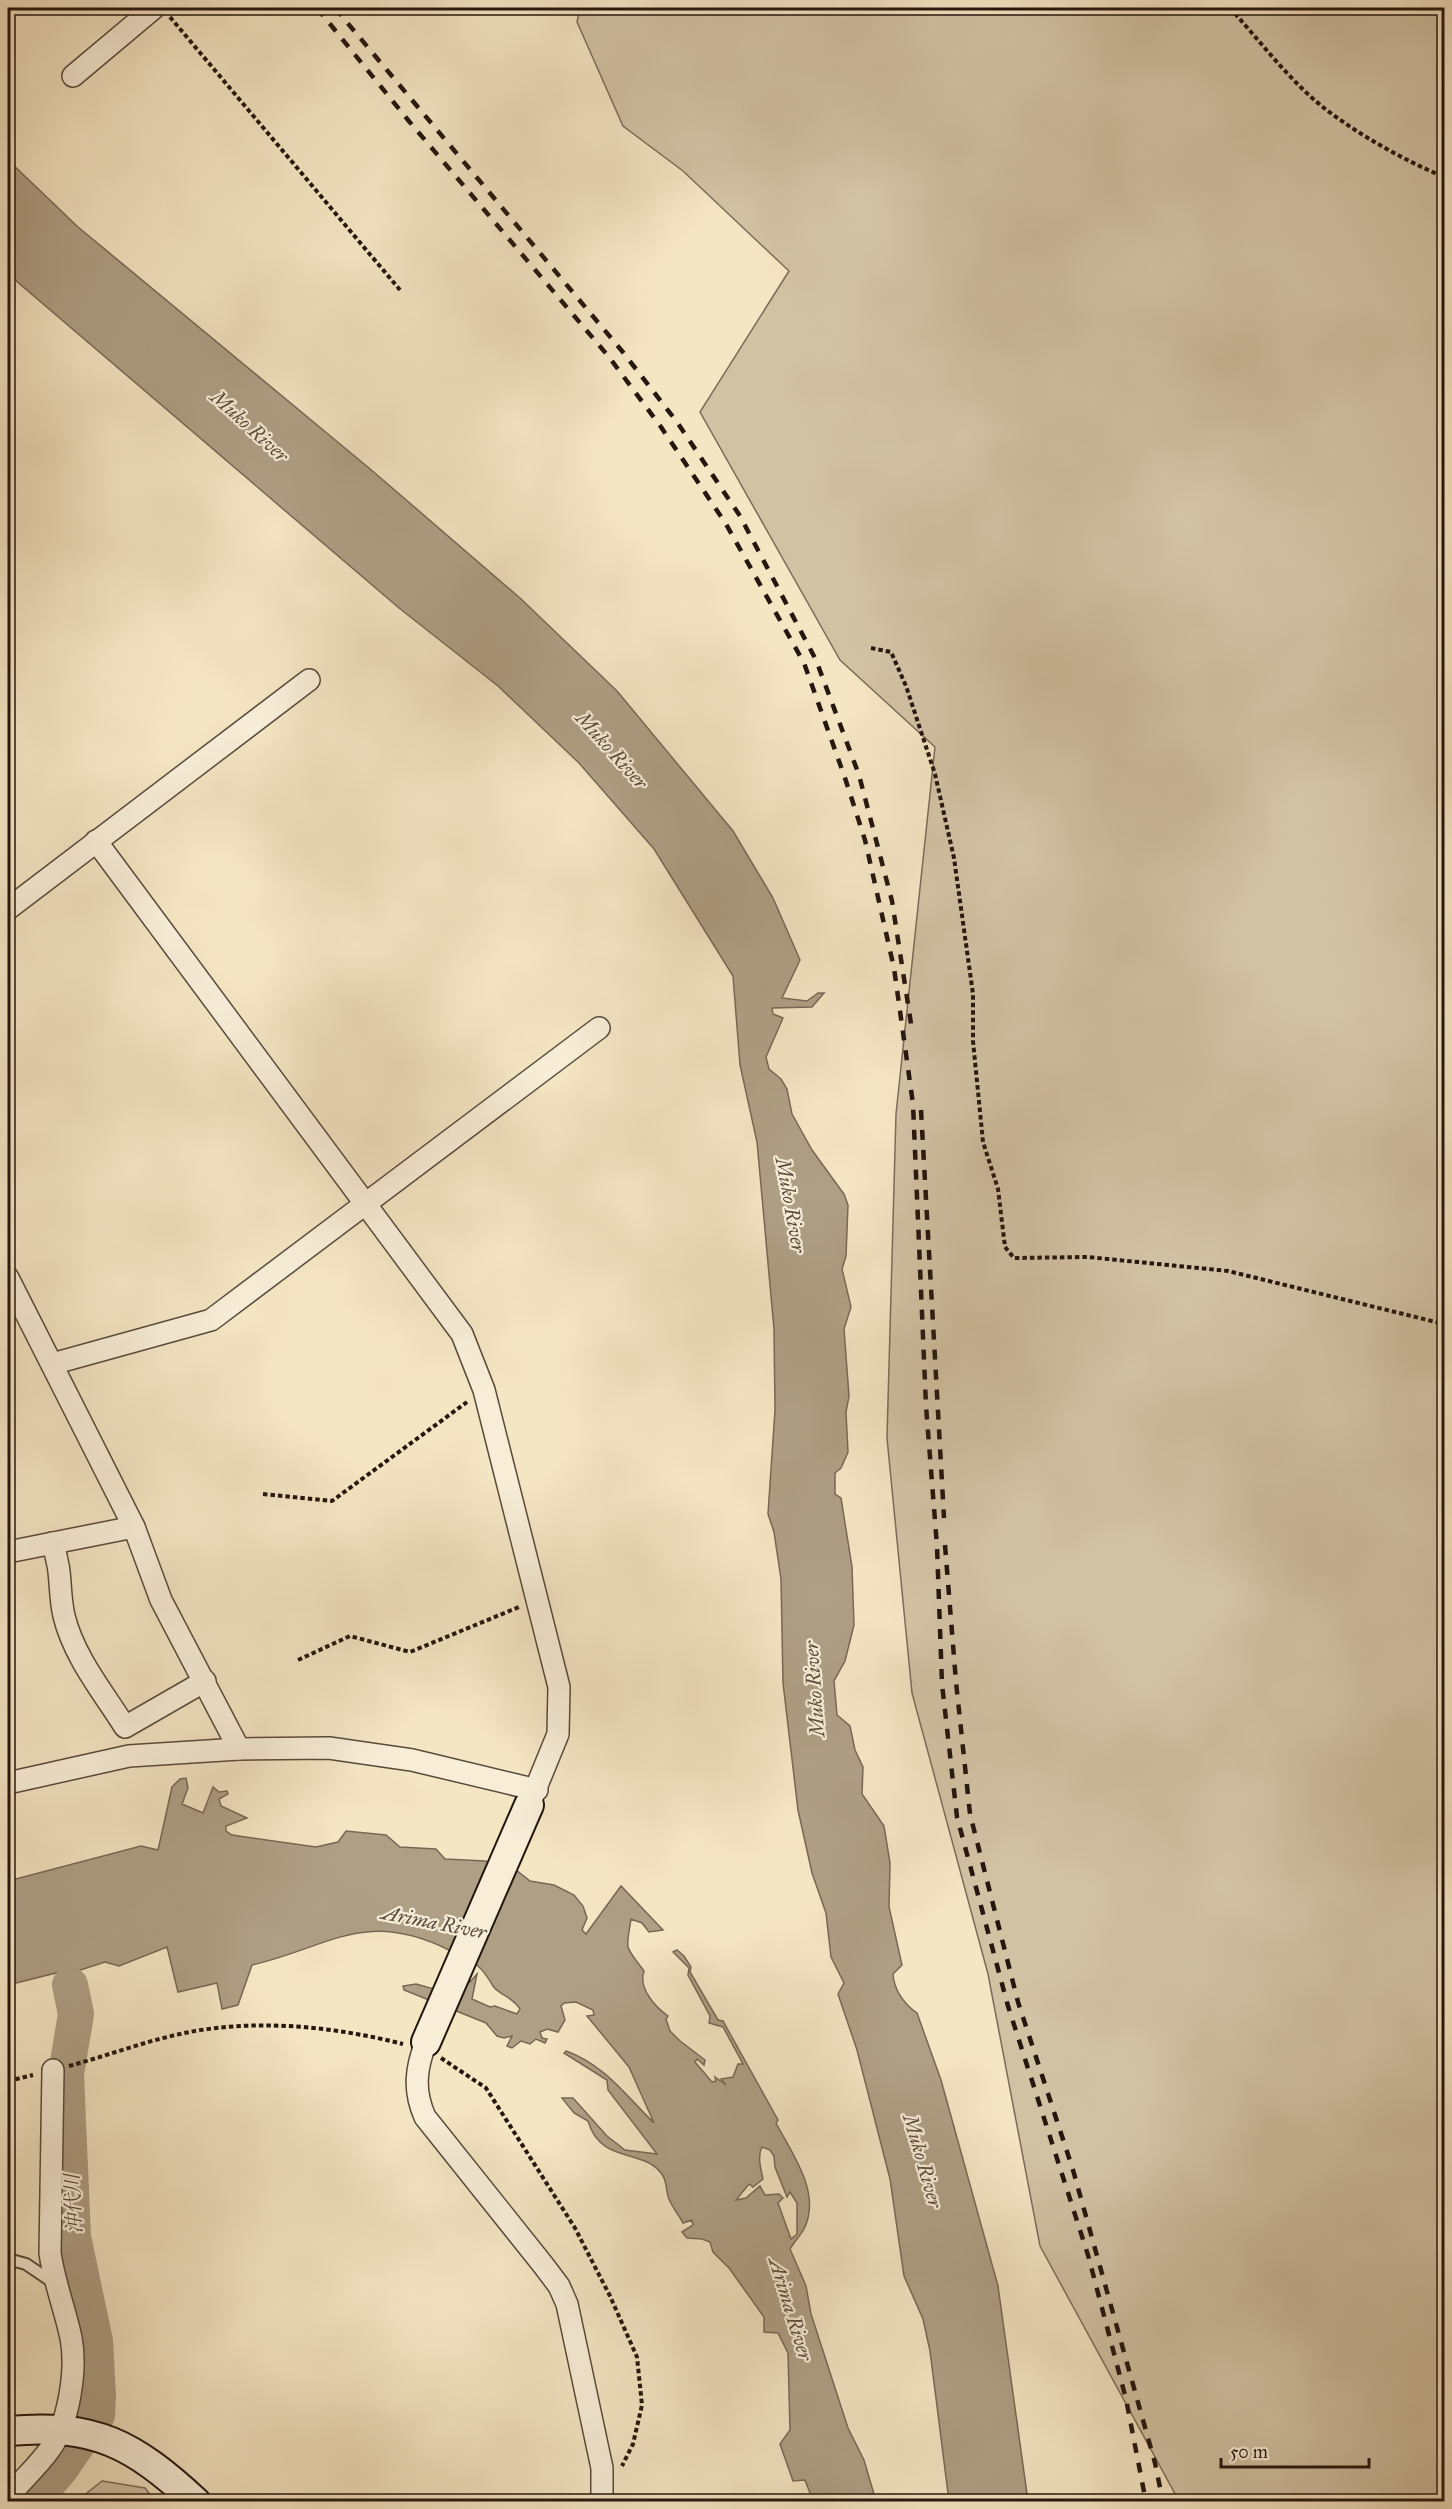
<svg xmlns="http://www.w3.org/2000/svg" width="1452" height="2509" viewBox="0 0 1452 2509" font-family="'IM FELL Great Primer','Noto Serif JP',serif">
<style>
.green{fill:#d1c2a4;stroke:#7b6c59;stroke-width:1.5}
.water{fill:#ae9f85;stroke:#776855;stroke-width:1.5;fill-rule:evenodd}
.lines{fill:none;stroke-linecap:round;stroke-linejoin:round}
.river{stroke:#ae9f85;stroke-width:36}
.lane-casing{stroke:#594a3b;stroke-width:14}
.street-casing{stroke:#594a3b;stroke-width:24}
.secondary-casing{stroke:#25160e;stroke-width:32}
.path{stroke:#25160e;stroke-width:4;stroke-dasharray:4.5 3;stroke-linecap:butt}
.lane{stroke:#f8eed8;stroke-width:10}
.street{stroke:#f8eed8;stroke-width:21}
.secondary{stroke:#f8eed8;stroke-width:28}
.rail{stroke:#25160e;stroke-width:4.5;stroke-dasharray:10 10;stroke-linecap:butt}
.labels{text-anchor:middle;stroke-width:4.5;stroke-linejoin:round;paint-order:stroke}
.water-label{font-size:20px;font-style:italic;fill:#5c4d3e;stroke:#f8eed8}
</style>
<rect width="100%" height="100%" fill="#f4e5c3"/>
<filter id="stains"><feTurbulence type="fractalNoise" baseFrequency=".00333" numOctaves="4"/><feColorMatrix values="0 0 0 0 .2 0 0 0 0 .09 0 0 0 0 .02 0 0 0 .5 -.17"/></filter>
<radialGradient id="worn" r=".72"><stop offset=".6" stop-color="#630" stop-opacity="0"/><stop offset="1" stop-color="#630" stop-opacity=".3"/></radialGradient>
<g class="green">
<polygon points="580,8 1444,8 1444,2501 1179,2501 1040,2246 988,1974 912,1693 887,1438 896,1114 935,747 840,660 700,412 789,271 683,171 623,126 577,22"/>
<polygon points="102,2481 145,2488 155,2501 77,2501"/>
</g>
<g class="water">
<path d="M8,160L78,227L369,468L520,598L617,691L733,831L773,898L800,960L782,998L807,1001L818,993H824L812,1007L772,1008L773,1014L783,1018L766,1057L769,1069L781,1079L787,1089L792,1114L812,1150L844,1194L848,1205L846,1256L842,1269L851,1307L844,1329L849,1396L846,1412L848,1452L841,1468L835,1473V1494L841,1498L852,1567L854,1625L845,1661L834,1681L837,1715L850,1726L855,1750L863,1767L862,1794L884,1826L890,1863L889,1907L902,1965L893,1974C894,1990 904,2004 917,2013L941,2080L998,2286L1028,2501H949L930,2351L923,2319L904,2276L890,2179L857,2050L838,1994L844,1983L831,1957L826,1913L812,1873L798,1810L783,1683L781,1579L774,1532L768,1514L775,1410L774,1329L757,1142L740,1065L733,976L654,849L579,763L498,686L399,608L8,274Z"/>
<path d="M186,1778L188,1788L182,1804L203,1813L213,1787L219,1792L227,1791L228,1794L219,1799L221,1806L247,1818L226,1826V1831L232,1835L316,1847L338,1842L346,1831L386,1835L400,1847L436,1849L445,1859L485,1861L516,1870L530,1881L554,1885L574,1895L583,1906L587,1918L582,1930L586,1934L621,1886L663,1930L649,1932L642,1923L631,1919C626,1952 624,1944 644,1971C638,1988 655,2007 668,2016L666,2019L670,2031L680,2041L705,2060L704,2065L697,2059L695,2062L712,2082L716,2081L715,2077L726,2085L721,2079L733,2077L738,2064H743L723,2027L709,2023L710,2016L688,1975L689,1968L673,1952L677,1950L684,1956L691,1967L690,1972L718,2020L723,2021L778,2120L776,2123C792,2154 822,2193 804,2229C800,2236 794,2242 790,2249L806,2286L811,2314L848,2428L864,2460L876,2501H813L805,2480L793,2481L780,2444L790,2430L788,2353L778,2333L764,2332V2317L729,2268L713,2252L710,2242L702,2239L687,2238L682,2232L693,2225L692,2220L683,2223C679,2215 672,2207 669,2199C666,2192 667,2182 663,2176C646,2147 601,2166 588,2121L574,2113L562,2098H573L607,2136L625,2150L657,2154L608,2090L607,2080L564,2053L566,2051C605,2065 626,2096 654,2123L629,2067L587,2016L594,2015L593,2010L576,2002L564,2003L561,2006L565,2020L558,2032L547,2029L540,2032L542,2038L547,2039L545,2043L536,2039L530,2044L521,2041L512,2048L507,2046L512,2036L504,2038L497,2036L486,2023L404,1990L403,1986L416,1984L452,1994L469,1974L470,1982L477,1974L472,1999L490,2007L495,2006L517,2014L520,2009C512,1996 499,1995 493,1986C479,1962 473,1962 449,1950C365,1908 330,1947 252,1965L238,2005L222,2009L217,1983L178,1992L167,1947L119,1966L105,1962L74,1972L72,1994L81,2014L76,2031L71,2032L74,2016L64,1971L8,1985V1881L141,1846L158,1850L172,1787L180,1779ZM762,2147L770,2150L774,2156L775,2167L787,2197L790,2192L797,2203V2234L791,2239L778,2203L783,2198L779,2194L765,2195L760,2186L746,2198L736,2200L749,2184L753,2187L763,2179C761,2170 757,2156 762,2147Z"/>
</g>
<g class="lines">
<polyline class="river" points="32,2502 61,2468 97,2415 98,2395 95,2341 73,2237 66,2074 76,2014 70,1985"/>
<g class="lane-casing">
<polyline id="lane" points="8,2259 26,2264 54,2283"/>
</g>
<g class="street-casing">
<g id="street">
<polyline points="73,76 154,8"/>
<polyline points="96,841 462,1334 484,1390 559,1687 558,1734 529,1805"/>
<polyline points="8,909 309,680"/>
<polyline points="8,1278 134,1527 161,1600 239,1749"/>
<polyline points="52,1364 211,1320 599,1028"/>
<path d="M52,1543C63,1572 58,1590 64,1616C74,1657 103,1692 125,1727L205,1681"/>
<polyline points="8,1552 134,1527"/>
<polyline points="8,1783 129,1756 239,1749 329,1748 412,1760 537,1790"/>
<path d="M426,2042C416,2068 413,2090 425,2117L544,2266L559,2286L567,2304L602,2468V2502"/>
<path d="M8,2497C21,2481 38,2466 50,2449C69,2423 77,2369 71,2338C65,2309 54,2282 50,2253L53,2070"/>
</g>
</g>
<g class="secondary-casing">
<g id="secondary">
<polyline points="426,2042 529,1805"/>
<path d="M8,2431C95,2423 133,2444 196,2502"/>
</g>
</g>
<g class="path">
<path d="M1230,8C1261,42 1291,83 1328,111C1364,138 1404,160 1444,177"/>
<polyline points="170,17 400,290"/>
<polyline points="871,648 891,652 906,686 935,774 954,858 973,994 973,1041 983,1142 998,1189 1005,1247 1014,1258 1088,1257 1228,1271 1444,1324"/>
<polyline points="263,1494 332,1501 467,1402"/>
<polyline points="298,1660 350,1636 410,1652 519,1607"/>
<polyline points="441,2058 486,2088 575,2228 610,2296 637,2357 642,2405 633,2444 622,2466"/>
<path d="M69,2066C106,2056 143,2042 180,2034C252,2018 332,2026 403,2044"/>
<polyline points="8,2081 33,2075"/>
</g>
<use href="#lane" class="lane"/>
<use href="#street" class="street"/>
<use href="#secondary" class="secondary"/>
<g class="rail">
<polyline points="317,8 408,120 609,357 661,427 726,524 804,663 845,778 865,840 894,968 913,1104 926,1406 937,1546 942,1684 957,1817 1008,2006 1088,2255 1126,2399 1146,2502"/>
<polyline points="335,8 622,351 677,422 740,516 816,660 859,775 892,901 912,1030"/>
<polyline points="921,1110 944,1518"/>
<polyline points="945,1545 956,1682 970,1814 1018,2002 1073,2170 1155,2463 1163,2502"/>
</g>
</g>
<g class="labels">
<g class="water-label">
<text transform="translate(250 426) rotate(42)" y="7">Muko River</text>
<text transform="translate(612 750) rotate(48)" y="7">Muko River</text>
<text transform="translate(791 1205) rotate(80)" y="7">Muko River</text>
<text transform="translate(814 1689) rotate(-94)" y="7">Muko River</text>
<text transform="translate(434 1922) rotate(11)" y="7">Arima River</text>
<text transform="translate(923 2161) rotate(74)" y="7">Muko River</text>
<text transform="translate(73 2204) rotate(-93)" y="7">沖代川</text>
<text transform="translate(791 2309) rotate(73)" y="7">Arima River</text>
</g>
</g>
<rect width="1452" height="2509" fill="none" stroke="#f4e5c3" stroke-width="30"/>
<rect x="9" y="9" width="1434" height="2491" fill="none" stroke="#25160e" stroke-width="3"/>
<rect x="15" y="15" width="1422" height="2479" fill="none" stroke="#25160e" stroke-width="1.5"/>
<path d="M1221 2458v9h148v-9" fill="none" stroke="#25160e" stroke-width="3"/>
<text x="1230" y="2458" font-size="18" fill="#25160e" stroke="#f8eed8" stroke-width="4.5" paint-order="stroke">50 m</text>
<rect width="100%" height="100%" filter="url(#stains)"/>
<rect width="100%" height="100%" fill="url(#worn)"/>
</svg>
